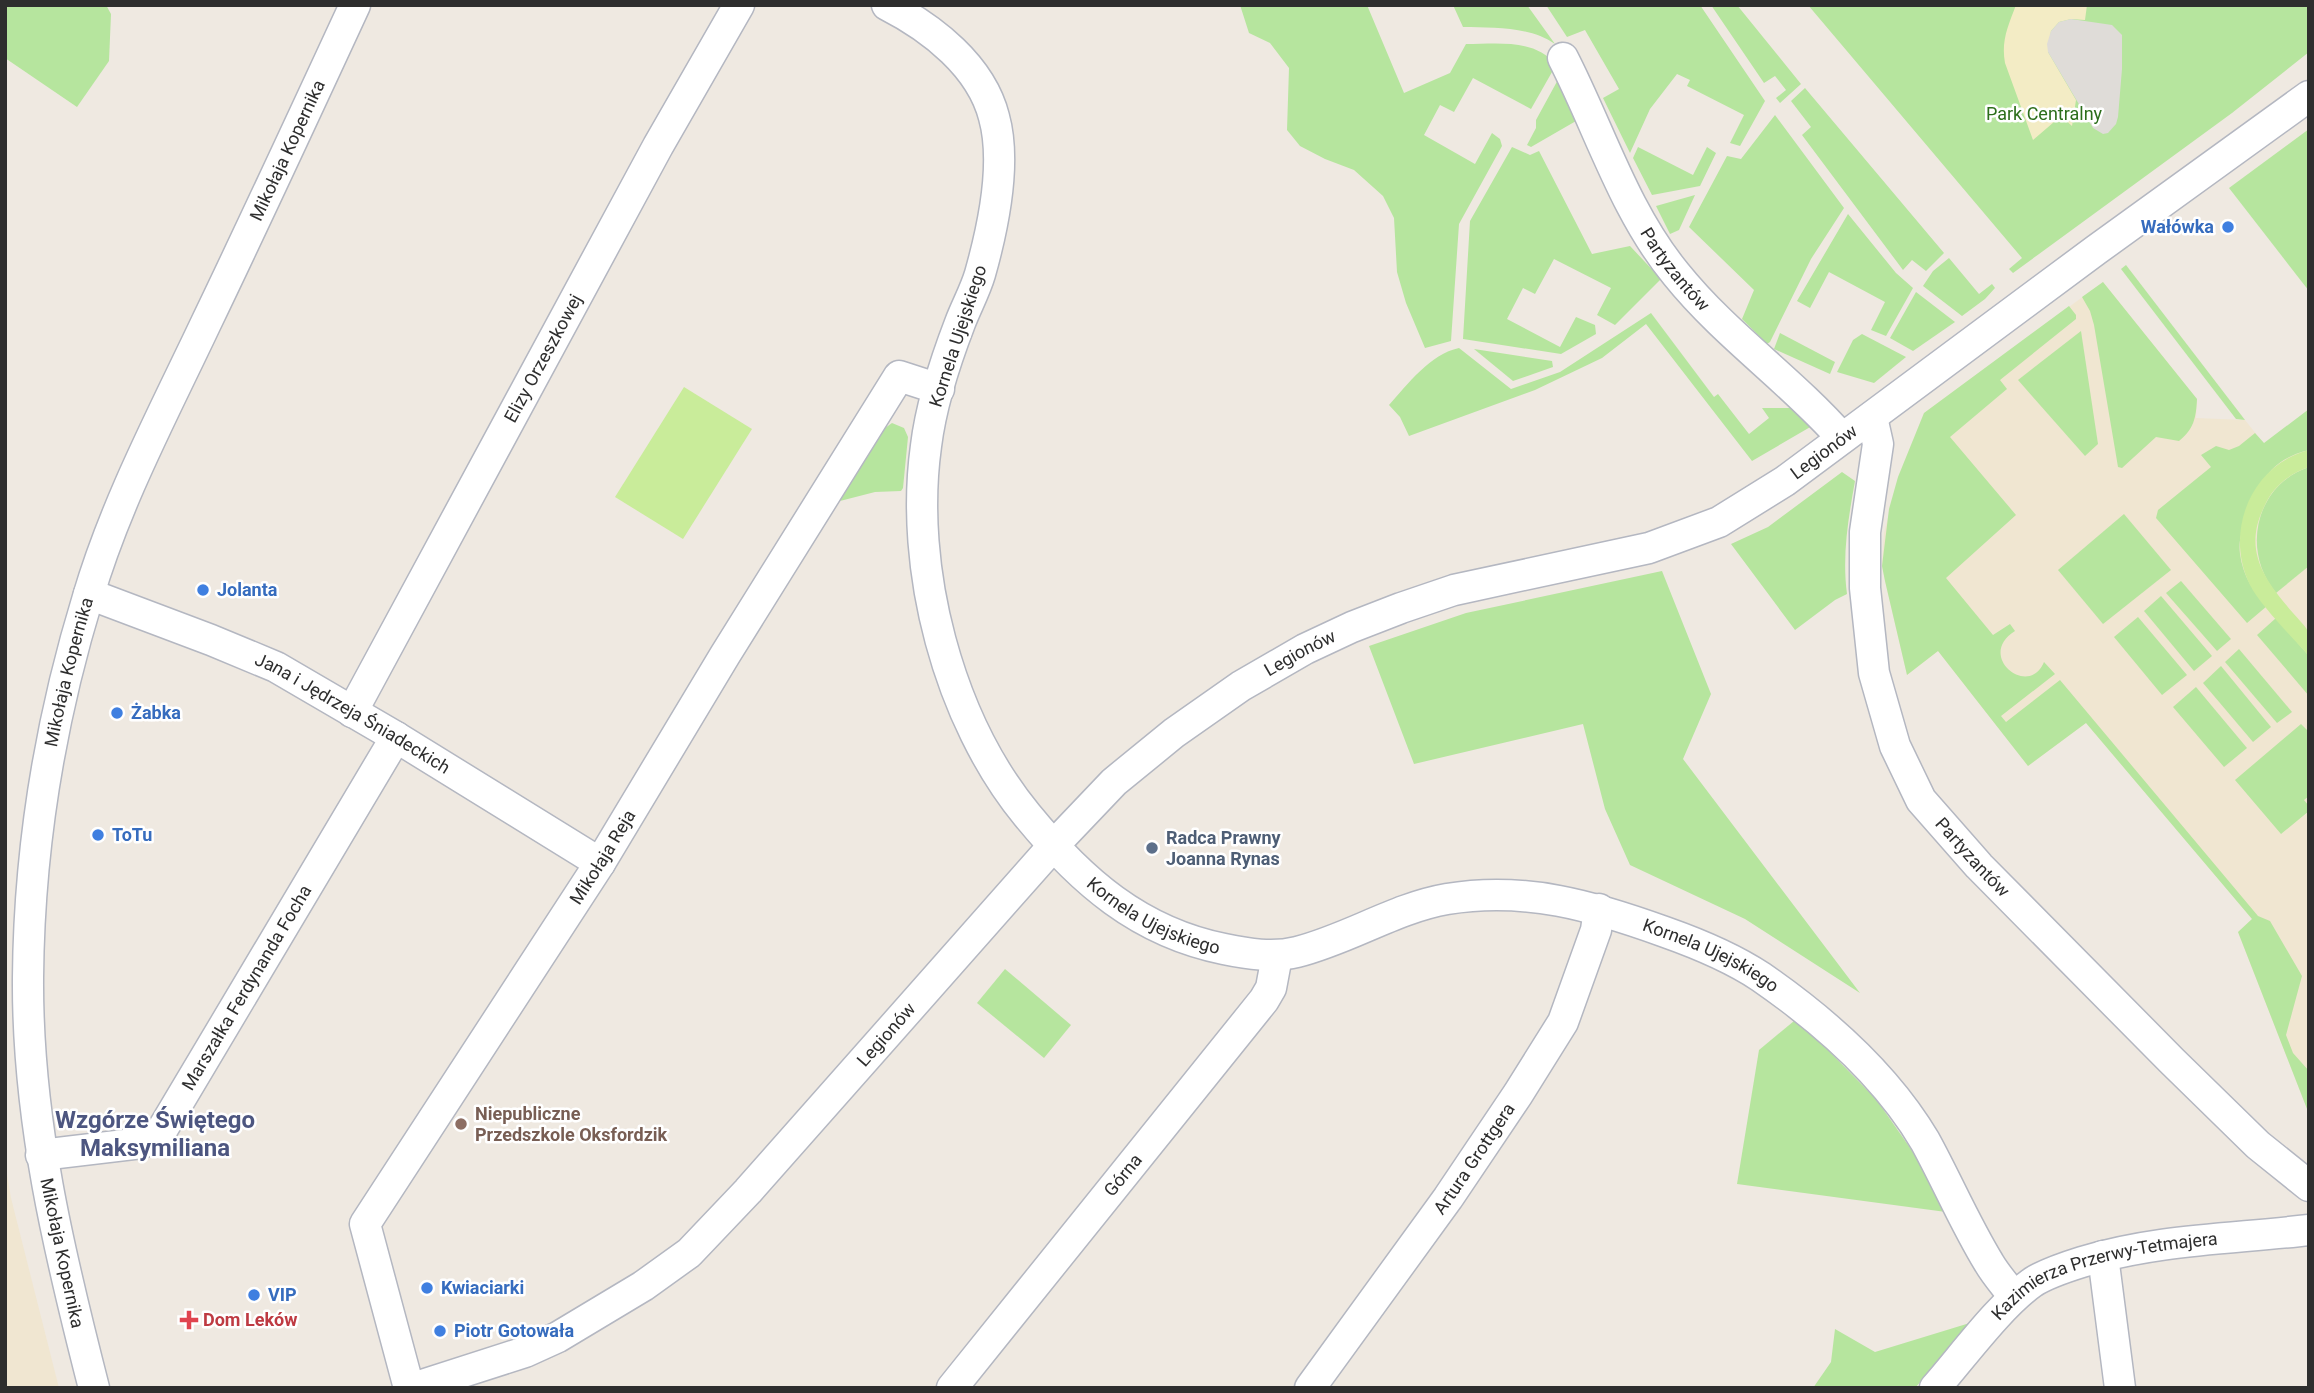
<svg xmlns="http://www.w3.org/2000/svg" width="2314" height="1393" viewBox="0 0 2314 1393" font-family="Roboto,sans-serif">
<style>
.education{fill:#f0e6d1}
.green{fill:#b6e59e}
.sand{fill:#f3ecc5}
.pitch{fill:#c9ec9a}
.plaza{fill:#dfdcd8}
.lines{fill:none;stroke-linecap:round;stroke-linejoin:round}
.minor-casing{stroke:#b4b7c1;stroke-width:33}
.minor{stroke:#fff;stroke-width:30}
.shop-dot{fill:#3f7fe0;stroke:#fff;stroke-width:2.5}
.service-dot{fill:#5c6f8a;stroke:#fff;stroke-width:2.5}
.education-dot{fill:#8d6e63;stroke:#fff;stroke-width:2.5}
.health-dot{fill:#e0444e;stroke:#fff;stroke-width:2.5}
.labels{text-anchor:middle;stroke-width:5;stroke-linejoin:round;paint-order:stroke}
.park-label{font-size:18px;fill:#2c6e1b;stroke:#fff}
.street-label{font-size:18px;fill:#2e2e2e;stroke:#fff}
.shop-label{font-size:18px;font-weight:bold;fill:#366cbe;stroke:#fff;text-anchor:start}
.service-label{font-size:18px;font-weight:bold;fill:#4e5e75;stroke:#fff;text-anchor:start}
.education-label{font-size:18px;font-weight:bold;fill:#785e54;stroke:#fff;text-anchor:start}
.health-label{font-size:18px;font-weight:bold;fill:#be3a42;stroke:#fff;text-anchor:start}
.district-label{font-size:24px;font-weight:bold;fill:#4d5680;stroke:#fff}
</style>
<rect width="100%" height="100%" fill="#efe9e1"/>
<g class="education">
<polygon points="2103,282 2197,399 2196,418 2245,420 2265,445 2309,428 2309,1114 2238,932 2252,919 2086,723 2028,766 1938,651 1907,675 1885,581 1882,566 1884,533 1898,478 1924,413"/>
<polygon points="5,1162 11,1198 59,1388 5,1388"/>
</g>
<g class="green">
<polygon points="8,5 106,5 111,14 109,61 77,107 5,58 5,9"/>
<path d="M1240,5H1367L1404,93L1450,73L1466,44C1496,44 1535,38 1556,65L1531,109L1473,78L1454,112L1440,105L1424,135L1475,164L1492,133L1500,139L1502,146L1459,224L1451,341L1425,348L1406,303L1397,272L1394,218L1383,196L1354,170L1325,159L1300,146L1287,130L1289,68L1270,43L1249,33Z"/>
<path d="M1453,5H1527L1555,44C1529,26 1493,28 1463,27Z"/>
<polygon points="1546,5 1700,5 1765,101 1740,146 1730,143 1744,115 1687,86 1690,80 1677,74 1650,109 1630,153 1603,98 1619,89 1585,30 1567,37"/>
<polygon points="1711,5 1737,5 1801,84 1780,103 1776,98 1786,90 1775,76 1764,83"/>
<polygon points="1808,5 2309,5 2309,52 2232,113 2013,273 2009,269 2022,258"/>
<polygon points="1560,76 1576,121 1531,147 1527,145 1536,128 1536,120"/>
<polygon points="1805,88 1944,253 1926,271 1912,260 1903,270 1802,135 1811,127 1791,101"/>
<polygon points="1775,115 1844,208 1811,259 1770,342 1767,344 1742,319 1754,290 1689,227 1727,156 1741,159"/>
<polygon points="2309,129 2309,291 2229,188"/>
<polygon points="1512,147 1530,155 1539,151 1592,254 1630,246 1661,279 1615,325 1597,315 1611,288 1554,259 1535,294 1523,288 1507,319 1560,347 1576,317 1595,325 1596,334 1561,354 1463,339 1470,221"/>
<polygon points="1638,147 1693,175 1707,147 1716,153 1700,186 1652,195 1633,158"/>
<polygon points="1695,195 1679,230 1670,234 1656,206"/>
<polygon points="1848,214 1896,273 1913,288 1886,336 1871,330 1885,302 1829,272 1810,308 1797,301"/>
<polygon points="1949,258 1979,294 1992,284 1995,288 1985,299 1962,316 1923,286 1933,271"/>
<polygon points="2126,265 2245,420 2236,419 2121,269"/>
<path d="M2103,282L2197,399C2196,418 2194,429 2179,441L2156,437L2122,468L2118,467L2094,325L2090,311L2082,297Z"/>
<polygon points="1916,292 1955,322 1913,351 1890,338"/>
<path d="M2069,306L2076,315V319L2000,380L2007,389L1950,437L2016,515L1946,578L1993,635L2010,624L2015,631C1975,656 2029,699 2044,662L2055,674L2001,716L2006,722L2060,680L2258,916L2270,921L2302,976L2286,1035L2293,1053L2309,1071V1114L2238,932L2252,919L2086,723L2028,766L1938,651L1907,675L1885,581L1882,566L1889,509L1898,477L1924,413Z"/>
<path d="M1651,313L1714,397L1718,394L1749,434L1769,418L1762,408H1791L1812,426L1752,461L1646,324L1602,358L1535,390L1409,436L1400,417L1389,405C1408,384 1430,354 1459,348L1511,389L1560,372Z"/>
<polygon points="2081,331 2098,444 2085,456 2018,380"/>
<polygon points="1780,333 1835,362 1830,374 1774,349"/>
<polygon points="1862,334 1906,357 1874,383 1837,372 1853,340"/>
<polygon points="1474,349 1552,361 1553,367 1513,381"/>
<path d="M2309,409V450C2272,459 2260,480 2248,513C2243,527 2238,539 2240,554C2243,576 2253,591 2267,606L2247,623L2156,518L2158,510L2211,467L2201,455L2216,446L2229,450L2239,446L2255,433L2264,443Z"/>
<polygon points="892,423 904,428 908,437 903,488 901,491 875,492 840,501 881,431"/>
<path d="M2309,467V566L2276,593C2241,551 2255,485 2309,467Z"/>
<path d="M1842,472L1855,481C1848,520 1842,556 1847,594L1835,600L1795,630L1731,544L1768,527Z"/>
<polygon points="2124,514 2171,570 2103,624 2058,570"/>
<polygon points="1662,571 1711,694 1683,759 1860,993 1745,919 1630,865 1605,809 1583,724 1414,764 1369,646 1466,613"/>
<polygon points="2181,581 2231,639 2217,651 2166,593"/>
<polygon points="2161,596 2212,656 2194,671 2144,611"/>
<polygon points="2138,617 2187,675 2162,695 2114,637"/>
<polygon points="2276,618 2309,656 2309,696 2257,635"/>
<polygon points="2239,649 2292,712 2277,723 2225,662"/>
<polygon points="2221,666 2271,727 2253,742 2203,683"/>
<polygon points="2196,687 2247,748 2224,767 2173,707"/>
<polygon points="2301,724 2309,732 2309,796 2304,800 2309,806 2309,811 2281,834 2235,780"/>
<polygon points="1005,969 1071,1025 1044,1058 977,1003"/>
<polygon points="1794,1021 1821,1043 1876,1099 1913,1152 1946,1212 1737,1184 1759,1050"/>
<polygon points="1973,1322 1915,1388 1813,1388 1831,1362 1835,1329 1875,1352"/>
</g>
<path class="sand" d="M2016,5H2087L2085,20L2071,19L2059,22L2051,31L2048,52L2076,100L2072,126L2061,116L2033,140L2005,63C2001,41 2008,26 2016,5Z"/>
<g class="pitch">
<polygon points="684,387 752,429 683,539 615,497"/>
<path d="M2309,450V467C2290,473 2273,487 2265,505C2242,550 2264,579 2293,613C2298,619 2307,627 2309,634C2310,641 2309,649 2309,656C2293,638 2260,605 2250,585C2224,533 2250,465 2309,450Z"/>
</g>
<polygon class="plaza" points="2071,19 2112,25 2122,35 2122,69 2118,117 2116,124 2108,133 2103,134 2093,128 2048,52 2047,44 2051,31 2059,22"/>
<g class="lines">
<g class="minor-casing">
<g id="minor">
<path id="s1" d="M887,5C932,28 981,66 994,117C1007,164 993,228 980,274C975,291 966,307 960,323C945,362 931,405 926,446C909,568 948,719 1027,815C1081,881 1139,932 1224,949C1248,954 1273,958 1297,952C1349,939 1395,908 1447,899C1526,886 1593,906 1665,932C1699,944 1731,957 1761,977C1823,1020 1886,1075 1925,1141C1947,1181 1965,1224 1989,1263C1996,1275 2006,1286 2014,1297"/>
<path id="s2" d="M1563,58C1600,130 1624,211 1676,274C1725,335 1791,380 1842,438"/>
<path id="s3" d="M1872,417L1878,444L1865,532V588L1874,673L1895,746L1921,800L1979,866L2172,1061L2258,1145L2309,1186"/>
<path id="s4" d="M89,594L211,640L276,667L396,737L600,863"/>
<path id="s5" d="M352,712L658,146L739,5"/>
<path id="s6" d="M41,1155L142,1143L159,1135L396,737"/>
<polyline points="2103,1256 2120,1388"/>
<path id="s7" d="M94,1388C59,1252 27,1119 28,978C29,849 50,721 88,597C116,502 164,412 206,323C257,217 306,111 355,5"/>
<path id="s8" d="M409,1388L365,1224L600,863L725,655L899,376L939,389"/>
<path id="s9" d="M413,1388L525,1352L558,1337L643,1286L689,1253L748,1191L1054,845L1114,782L1174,733L1241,686L1305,649L1352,627L1401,608L1454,590L1649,548L1719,522L1785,481L2096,250L2309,96"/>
<path id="s10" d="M952,1388L1264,1000L1271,988L1277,956"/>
<path id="s11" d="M1310,1388L1448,1198L1518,1094L1563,1022L1596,930L1599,909"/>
<path id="s12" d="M1935,1388C1963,1356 2000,1305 2033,1282C2047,1273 2066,1267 2082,1262C2157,1239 2232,1239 2309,1230"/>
</g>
</g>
<use href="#minor" class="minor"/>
</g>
<g class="shop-dot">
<circle cx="2228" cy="227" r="7"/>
<circle cx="203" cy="590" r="7"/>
<circle cx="117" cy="713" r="7"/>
<circle cx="98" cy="835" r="7"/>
<circle cx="427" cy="1288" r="7"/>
<circle cx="254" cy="1295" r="7"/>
<circle cx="440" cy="1331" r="7"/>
</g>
<circle class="service-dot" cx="1152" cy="848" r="7"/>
<circle class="education-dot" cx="461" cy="1124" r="7"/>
<path class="health-dot" d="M185.5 1309.5h7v7h7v7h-7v7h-7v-7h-7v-7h7z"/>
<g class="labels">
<g class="park-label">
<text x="2044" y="120">Park Centralny</text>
</g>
<g class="street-label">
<text dy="6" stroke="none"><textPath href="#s7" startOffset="1293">Mikołaja Kopernika</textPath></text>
<text dy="6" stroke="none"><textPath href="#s2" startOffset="240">Partyzantów</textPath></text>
<text transform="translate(958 336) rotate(-72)" y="6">Kornela Ujejskiego</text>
<text dy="6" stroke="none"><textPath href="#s5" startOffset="402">Elizy Orzeszkowej</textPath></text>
<text dy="6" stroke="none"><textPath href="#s9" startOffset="1738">Legionów</textPath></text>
<text dy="6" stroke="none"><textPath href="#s9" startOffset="1171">Legionów</textPath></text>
<text dy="6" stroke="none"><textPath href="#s7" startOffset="726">Mikołaja Kopernika</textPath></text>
<text dy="6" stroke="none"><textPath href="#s4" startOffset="290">Jana i Jędrzeja Śniadeckich</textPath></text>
<text dy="6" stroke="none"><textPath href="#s8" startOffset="607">Mikołaja Reja</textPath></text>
<text dy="6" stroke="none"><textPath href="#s3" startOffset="471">Partyzantów</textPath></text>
<text dy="6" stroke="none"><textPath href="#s1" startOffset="1057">Kornela Ujejskiego</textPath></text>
<text dy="6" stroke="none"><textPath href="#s1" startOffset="1643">Kornela Ujejskiego</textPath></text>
<text dy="6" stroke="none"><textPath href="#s6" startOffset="292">Marszałka Ferdynanda Focha</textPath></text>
<text dy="6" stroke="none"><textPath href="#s9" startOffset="604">Legionów</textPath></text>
<text dy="6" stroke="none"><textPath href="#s11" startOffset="282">Artura Grottgera</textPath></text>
<text dy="6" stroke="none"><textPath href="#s10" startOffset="273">Górna</textPath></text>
<text transform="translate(62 1253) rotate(78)" y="6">Mikołaja Kopernika</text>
<text dy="6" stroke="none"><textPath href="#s12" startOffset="214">Kazimierza Przerwy-Tetmajera</textPath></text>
</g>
<g class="shop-label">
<text x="2214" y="233" text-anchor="end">Wałówka</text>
<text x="217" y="596">Jolanta</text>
<text x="131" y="719">Żabka</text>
<text x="112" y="841">ToTu</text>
<text x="441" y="1294">Kwiaciarki</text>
<text x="268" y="1301">VIP</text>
<text x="454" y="1337">Piotr Gotowała</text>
</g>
<g class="service-label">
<text x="1166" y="844">Radca Prawny<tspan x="1166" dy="21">Joanna Rynas</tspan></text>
</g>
<g class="education-label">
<text x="475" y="1120">Niepubliczne<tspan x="475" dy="21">Przedszkole Oksfordzik</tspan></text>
</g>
<g class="health-label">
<text x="203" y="1326">Dom Leków</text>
</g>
<g class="district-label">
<text x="155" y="1128">Wzgórze Świętego<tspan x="155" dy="28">Maksymiliana</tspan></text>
</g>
</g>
<rect width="2314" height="1393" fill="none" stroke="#2e2e2e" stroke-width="14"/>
</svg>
